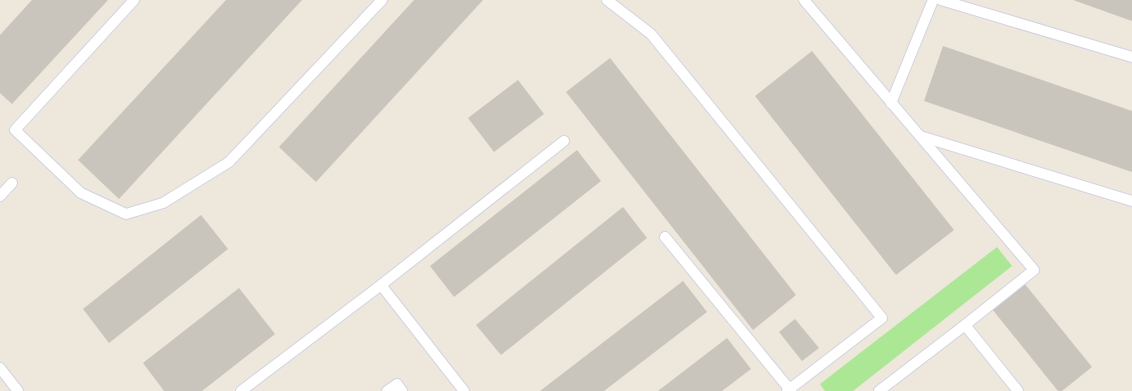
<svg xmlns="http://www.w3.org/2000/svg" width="1132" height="391" viewBox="0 0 1132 391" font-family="'Fira Sans',sans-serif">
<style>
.green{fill:#abe795}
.building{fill:#c9c4bc}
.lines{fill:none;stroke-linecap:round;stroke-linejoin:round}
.service-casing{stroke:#d1d3e4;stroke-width:12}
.service{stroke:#fff;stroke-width:10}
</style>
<rect width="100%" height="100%" fill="#eee7dc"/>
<polygon class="green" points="997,247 1012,266 853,391 825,391 820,384"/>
<g class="building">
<polygon points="32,0 108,0 12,104 0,93 0,35"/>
<polygon points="226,0 302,0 119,199 78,160"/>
<polygon points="414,0 483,0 316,182 279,147"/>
<polygon points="1073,0 1132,0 1132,21"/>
<polygon points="943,46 1132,111 1132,172 924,101"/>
<polygon points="812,51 954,230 896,275 755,96"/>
<polygon points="610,58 796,295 753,330 566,92"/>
<polygon points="518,80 544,114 494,152 468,118"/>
<polygon points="577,150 601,181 454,297 430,266"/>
<polygon points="623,207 647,238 501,355 476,325"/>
<polygon points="201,215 228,249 109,343 83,309"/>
<polygon points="683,281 707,312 604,391 540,391"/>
<polygon points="1024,283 1092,367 1062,391 1058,391 992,309"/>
<polygon points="239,288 275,334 202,391 164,391 143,363"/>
<polygon points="795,319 819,348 802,361 779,332"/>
<polygon points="727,338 751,369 722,391 658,391"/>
</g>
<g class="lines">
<g class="service-casing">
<g id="service">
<polyline points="134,0 15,130 81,193 126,214 163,203 229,162 382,0"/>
<polyline points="607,0 651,34 882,318 787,391"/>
<polyline points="804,0 1034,270 965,325"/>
<polyline points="941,0 1132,57"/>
<polyline points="891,103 933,0"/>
<polyline points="920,136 1132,201"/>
<polyline points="0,196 12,183"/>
<polyline points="665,237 791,391"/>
<polyline points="381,285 564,141"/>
<polyline points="0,368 18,391"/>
<polyline points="241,391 381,285 464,391"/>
<polyline points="387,391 397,384 402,391"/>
<polyline points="879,391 965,325 1018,391"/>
</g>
</g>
<use href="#service" class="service"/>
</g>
</svg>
